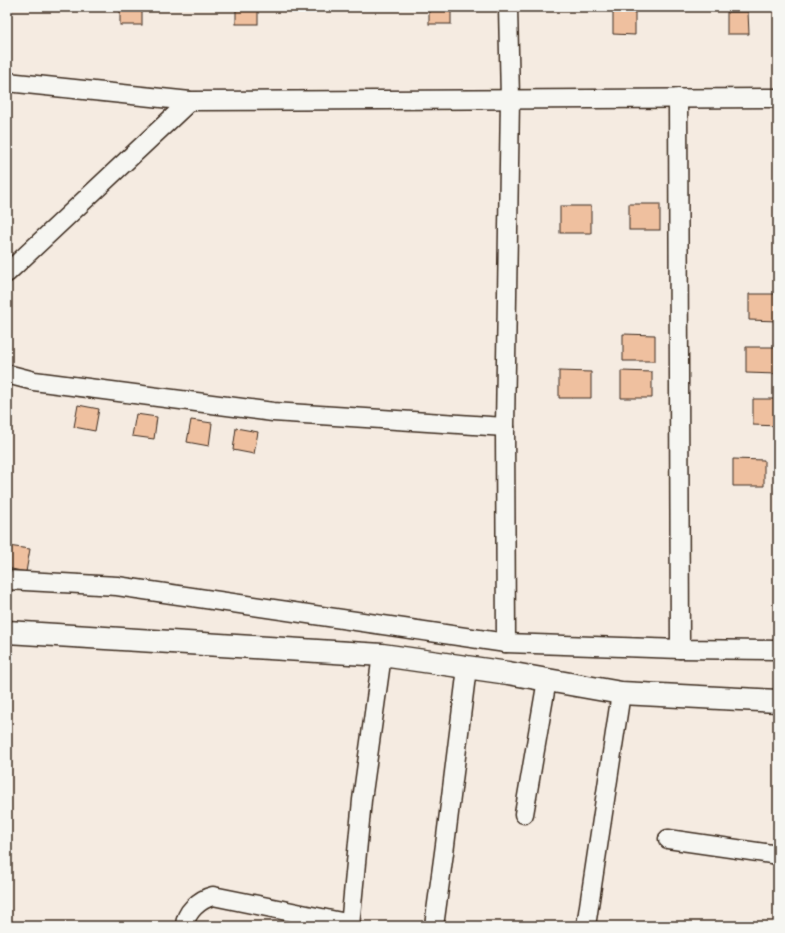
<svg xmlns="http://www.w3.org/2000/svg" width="785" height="933" viewBox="0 0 785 933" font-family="'Shantell Sans',sans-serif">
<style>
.building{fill:#efc09f;stroke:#3b2a1e}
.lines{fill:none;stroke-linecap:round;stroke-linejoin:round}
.minor-casing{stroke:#3b2a1e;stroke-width:21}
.tertiary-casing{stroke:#3b2a1e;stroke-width:25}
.minor{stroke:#f6f6f2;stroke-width:18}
.tertiary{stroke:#f6f6f2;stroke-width:22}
</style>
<rect width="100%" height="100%" fill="#f5ebe1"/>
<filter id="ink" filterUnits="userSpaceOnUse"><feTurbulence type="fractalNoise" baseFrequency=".025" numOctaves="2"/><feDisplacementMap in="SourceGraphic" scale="8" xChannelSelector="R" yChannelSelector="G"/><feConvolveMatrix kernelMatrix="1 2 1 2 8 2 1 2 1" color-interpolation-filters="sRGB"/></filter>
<g filter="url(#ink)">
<g class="building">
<rect x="120" y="7" width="22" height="18"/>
<rect x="236" y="7" width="22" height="17"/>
<rect x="429" y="7" width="22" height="17"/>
<polygon points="613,12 635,12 635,35 613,34"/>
<polygon points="727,12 748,12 749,34 727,34"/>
<rect x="629" y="204" width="31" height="26"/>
<rect x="560" y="206" width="31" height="27"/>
<polygon points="749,294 778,294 778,321 749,320"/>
<polygon points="623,334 655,335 655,361 623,361"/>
<polygon points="746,347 778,347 777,374 746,373"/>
<polygon points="559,371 591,372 591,398 559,398"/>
<polygon points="621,371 652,372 652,398 621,398"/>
<polygon points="753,399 778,399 778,426 753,425"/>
<polygon points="78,405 99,409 95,431 74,427"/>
<polygon points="136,414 157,417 154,439 132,436"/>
<polygon points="191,420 212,423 209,446 187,442"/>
<polygon points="236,428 258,432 254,454 233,450"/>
<polygon points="733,459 764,460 764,486 733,486"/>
<polygon points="8,546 30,549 26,572 7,568"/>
</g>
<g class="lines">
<g class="minor-casing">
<g id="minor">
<polyline points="7,82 190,101 778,98"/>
<polyline points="678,98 680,649"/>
<polyline points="7,273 190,101"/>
<polyline points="7,374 34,381 273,412 505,427"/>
<polyline points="7,580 117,586 506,643 680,649 778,650"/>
<polyline points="506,643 505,427 510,99 508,7"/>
<polyline points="524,814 547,680"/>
<polyline points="668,839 778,855"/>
<path d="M185,926C185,912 200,899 213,896L351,924"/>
<polyline points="350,926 362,800 382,655"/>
<polyline points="434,926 445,845 467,668"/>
<polyline points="586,926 621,693"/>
</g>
</g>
<g class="tertiary-casing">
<polyline id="tertiary" points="7,632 382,655 508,673 621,693 778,701"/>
</g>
<use href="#minor" class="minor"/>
<use href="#tertiary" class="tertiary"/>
</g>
</g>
<rect width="785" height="933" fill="none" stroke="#f6f6f2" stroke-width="24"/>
<rect x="12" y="12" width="761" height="909" fill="none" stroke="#3b2a1e" stroke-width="1.5" filter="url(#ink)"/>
</svg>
